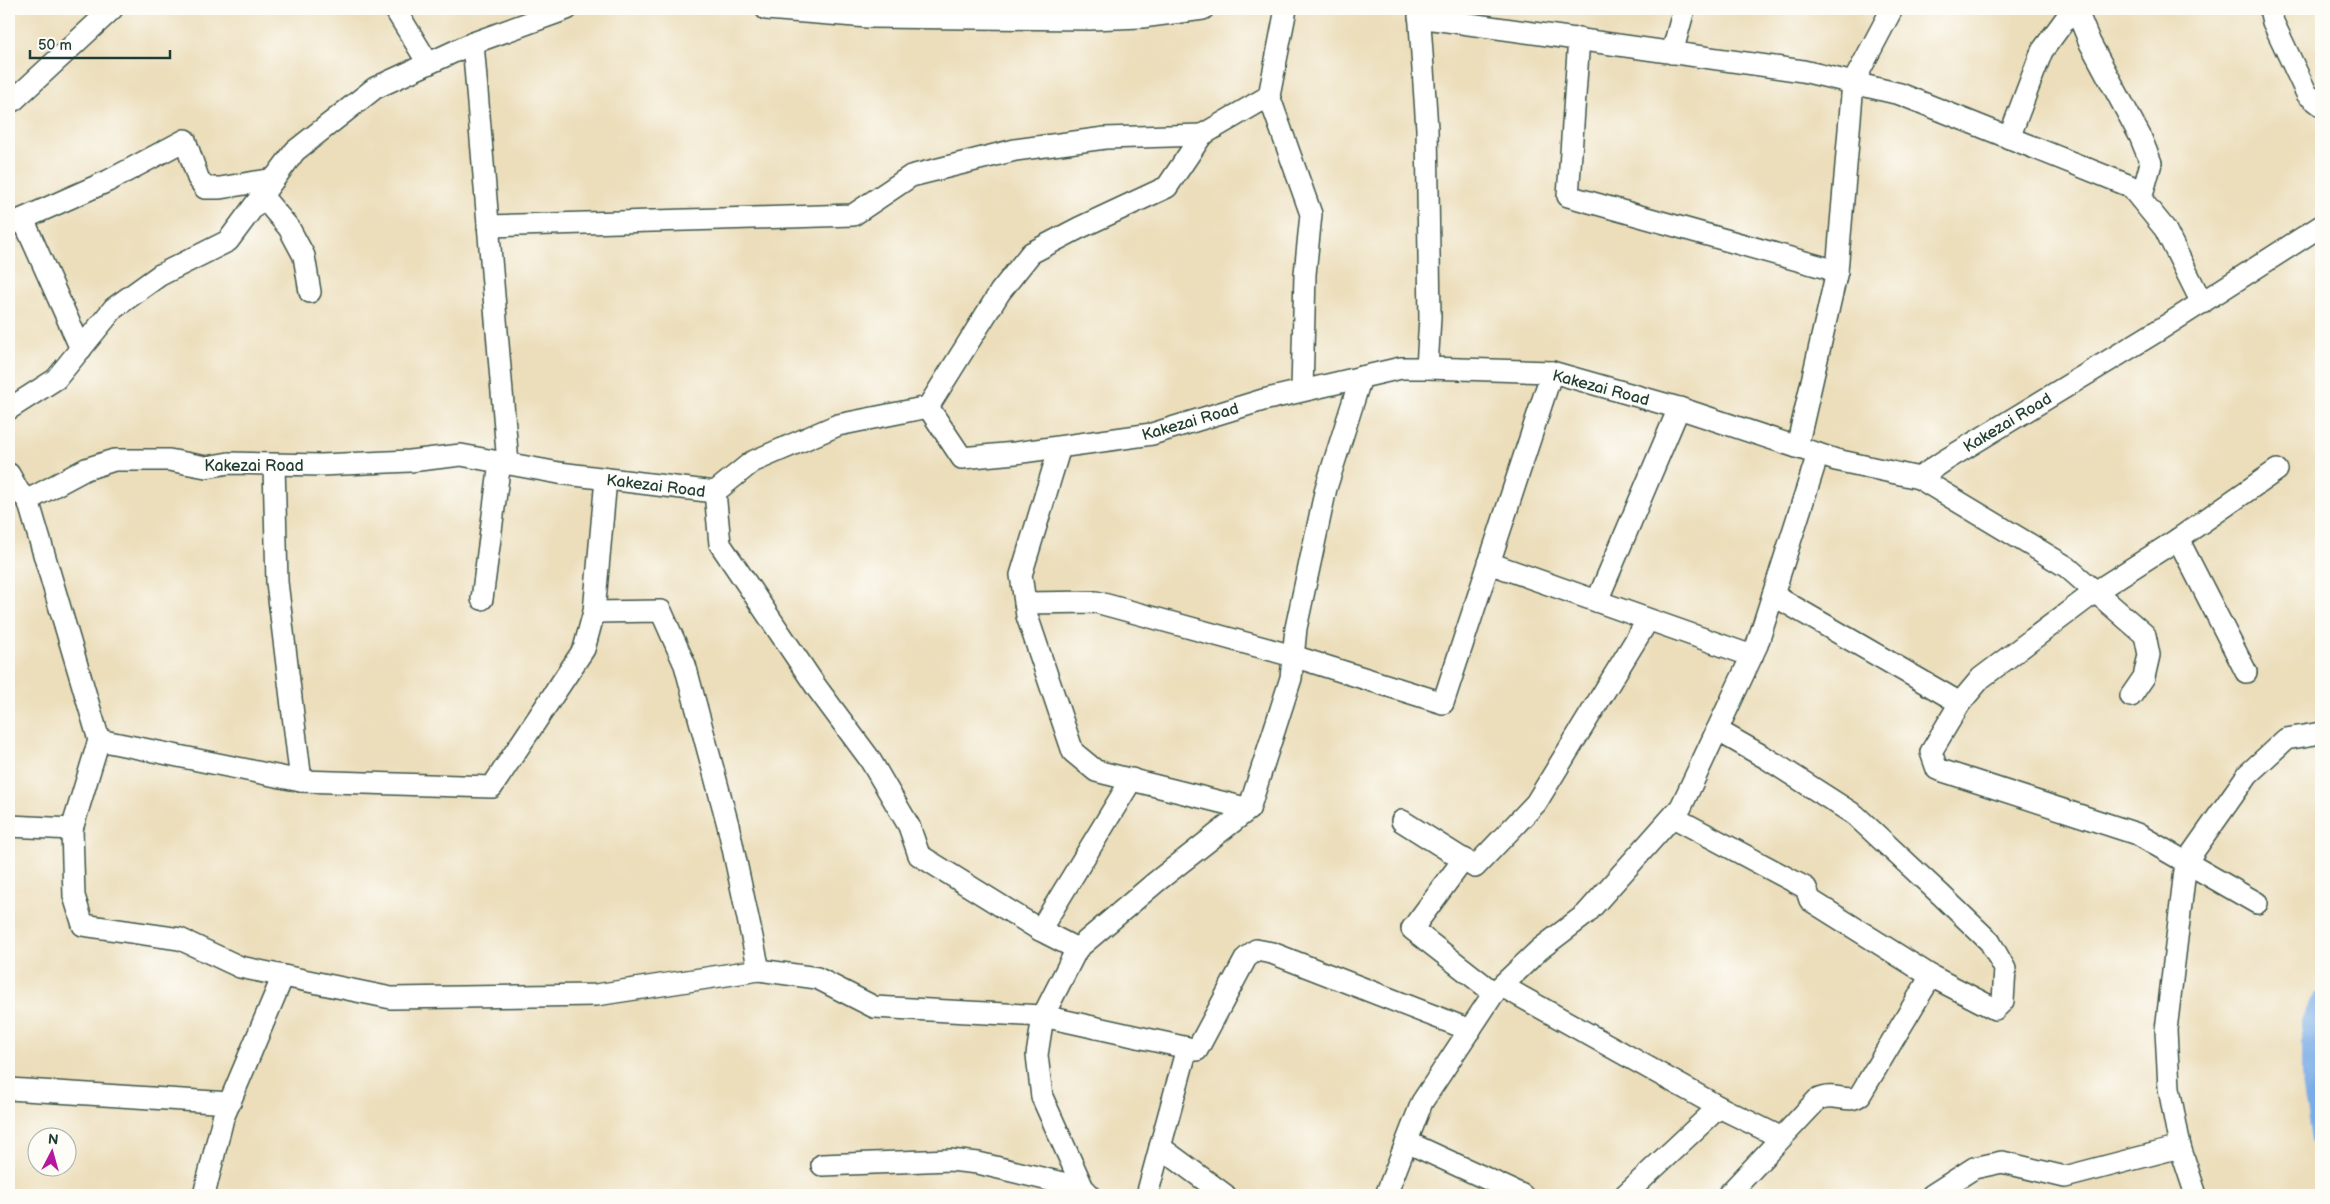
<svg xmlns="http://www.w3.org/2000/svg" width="2330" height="1204" viewBox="0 0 2330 1204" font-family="'Balsamiq Sans',sans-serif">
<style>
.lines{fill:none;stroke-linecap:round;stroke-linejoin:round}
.canal{stroke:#7aace6;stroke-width:20}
.minor-casing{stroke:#3e5548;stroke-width:24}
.minor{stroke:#fff;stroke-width:21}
.labels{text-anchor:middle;stroke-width:4;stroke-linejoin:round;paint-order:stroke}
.street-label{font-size:16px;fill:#1f3d34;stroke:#fdfcf7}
</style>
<rect width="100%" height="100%" fill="#fdfcf7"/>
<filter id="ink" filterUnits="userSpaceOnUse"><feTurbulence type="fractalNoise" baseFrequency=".02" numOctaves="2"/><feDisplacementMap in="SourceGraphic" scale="10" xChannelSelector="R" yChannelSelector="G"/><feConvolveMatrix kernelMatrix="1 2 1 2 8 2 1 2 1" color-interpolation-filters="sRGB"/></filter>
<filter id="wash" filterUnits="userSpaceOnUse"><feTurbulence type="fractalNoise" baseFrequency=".0096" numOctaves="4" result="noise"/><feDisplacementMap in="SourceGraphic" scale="20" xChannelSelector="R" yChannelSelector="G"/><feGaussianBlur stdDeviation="1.12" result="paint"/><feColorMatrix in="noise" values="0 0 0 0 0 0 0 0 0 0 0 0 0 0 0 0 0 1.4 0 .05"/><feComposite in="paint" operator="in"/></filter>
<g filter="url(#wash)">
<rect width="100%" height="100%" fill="#ecdebb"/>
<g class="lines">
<polyline class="canal" points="2321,1001 2311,1022 2311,1075 2321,1140"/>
</g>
</g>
<g filter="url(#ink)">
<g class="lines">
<g class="minor-casing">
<g id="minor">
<polyline points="395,9 428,63"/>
<polyline points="766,9 868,17 1090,19 1142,17 1203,9"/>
<polyline points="1286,9 1269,96 1311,214 1305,274 1302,390"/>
<polyline points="1419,9 1427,129 1430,317 1427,368"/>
<polyline points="2076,9 2090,43 2140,136 2151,163 2141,199"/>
<polyline points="2270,9 2273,22 2307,94 2321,105"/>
<polyline points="1419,17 1803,71 1900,94 2130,186 2165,229 2202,303"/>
<polyline points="1579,38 1568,196 1837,271"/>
<polyline points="473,43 508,464"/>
<polyline points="1672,53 1684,9"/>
<polyline points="9,102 14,100 112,9"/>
<polyline points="2009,138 2042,51 2073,9"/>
<polyline points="262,196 289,228 304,256 310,292"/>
<polyline points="23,219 81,349"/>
<polyline points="9,225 108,181 185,140 198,178 205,188 220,188 274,179"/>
<polyline points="488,226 853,215 911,176 1015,150 1105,138 1202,135"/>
<polyline points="928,407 1000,292 1031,253 1079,228 1167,187 1202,135 1269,96"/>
<polyline points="9,409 56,379 114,308 160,275 228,241 295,151 375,88 473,43 567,9"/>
<polyline points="1060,447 1021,575 1027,616 1073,752 1096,771 1249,809"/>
<polyline points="1797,447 1837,271 1853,83 1892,9"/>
<polyline points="274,465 277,582 301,781"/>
<polyline points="9,474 19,492 28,500 99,740 72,829 9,826"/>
<polyline points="1919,478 2067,567 2145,635 2149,655 2144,677 2131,696"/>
<polyline points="715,492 720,544 817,688 869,758 909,826 919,855 1040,930 1077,949"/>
<polyline points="28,500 86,469 114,460 169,460 206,467 229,463 321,465 410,461 461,455 559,473 715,492 752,462 838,425 928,407 962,458 1015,453 1152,434 1263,400 1401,368 1427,368 1552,372 1679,408 1836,460 1919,478 1944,461 2159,330 2321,226"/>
<polyline points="2178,539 2246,672"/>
<polyline points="1489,563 1752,656"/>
<polyline points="1773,595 1960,703"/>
<polyline points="482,599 500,462"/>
<polyline points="1597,601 1679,408"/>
<polyline points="1025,603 1096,602 1293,656 1443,703 1552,372"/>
<polyline points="594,612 661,611 685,665 728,825 759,970"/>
<polyline points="99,740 301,781 492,787 584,649 594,612 606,479"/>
<polyline points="1673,817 1806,888 1810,900 1931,976 1995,1009 2003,1001 2005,969 1990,942 1940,894 1855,815 1766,758 1717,730"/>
<polyline points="1402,821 1475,867 1536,803 1648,620"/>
<polyline points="72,829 74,896 83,925 180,939 240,967 391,998 596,995 759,970 817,978 874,1007 1043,1016 1197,1050 1246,958 1256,950 1272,953 1470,1030"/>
<polyline points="1464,859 1412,929 1494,993"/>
<polyline points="2257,903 2137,834 1937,769 1931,752 1960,703 1981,678 2095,592 2178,539 2277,470"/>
<polyline points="1040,930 1132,779"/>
<polyline points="1502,986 1719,1107 1780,1137"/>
<polyline points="9,1089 230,1103"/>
<polyline points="1407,1142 1522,1195"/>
<polyline points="1160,1147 1225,1195"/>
<polyline points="822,1165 950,1160 978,1163 1083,1188"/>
<polyline points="204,1195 223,1118 283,976"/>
<polyline points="1090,1195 1083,1188 1042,1097 1037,1055 1043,1016 1077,949 1156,882 1249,809 1291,678 1296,628 1326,488 1361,377"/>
<polyline points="1147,1195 1187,1048"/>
<polyline points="1386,1195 1422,1102 1494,993 1540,949 1586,914 1681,807 1757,645 1818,454"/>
<polyline points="1625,1195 1719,1107"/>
<path d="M1728,1195L1817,1100C1835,1091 1848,1105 1860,1095L1931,976"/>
<polyline points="1932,1195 1974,1168 2002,1162 2065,1177 2180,1147"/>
<polyline points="2196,1195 2180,1147 2169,1088 2166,1030 2186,862 2248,774 2286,739 2321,733"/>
</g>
</g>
<use href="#minor" class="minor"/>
</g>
</g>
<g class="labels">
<g class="street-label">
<text transform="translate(1601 387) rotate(15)" y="6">Kakezai Road</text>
<text transform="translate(1190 421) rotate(-16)" y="6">Kakezai Road</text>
<text transform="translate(2007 422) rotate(-31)" y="6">Kakezai Road</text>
<text x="254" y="471">Kakezai Road</text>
<text transform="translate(656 485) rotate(7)" y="6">Kakezai Road</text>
</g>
</g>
<rect width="2330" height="1204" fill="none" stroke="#fdfcf7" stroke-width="30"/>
<g transform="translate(52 1152) rotate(6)"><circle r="24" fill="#fdfcf7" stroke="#a4b0a9"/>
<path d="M0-4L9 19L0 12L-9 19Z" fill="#b5179e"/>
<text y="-8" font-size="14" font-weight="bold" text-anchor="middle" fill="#1f3d34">N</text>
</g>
<path d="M30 50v8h140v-8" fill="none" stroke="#1f3d34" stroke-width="2.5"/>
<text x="38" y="50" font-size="15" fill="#1f3d34" stroke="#fdfcf7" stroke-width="4" paint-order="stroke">50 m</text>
</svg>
